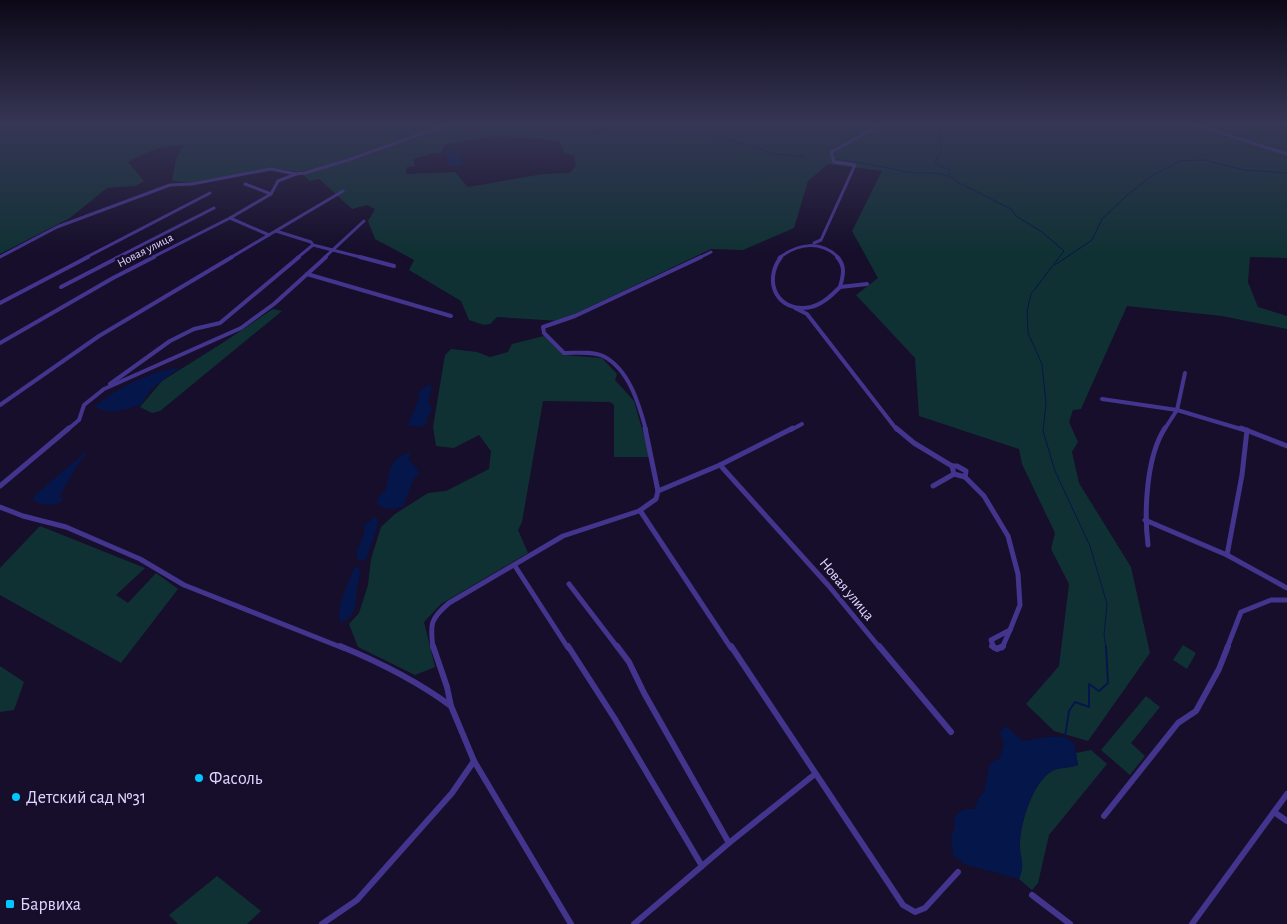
<svg xmlns="http://www.w3.org/2000/svg" width="1287" height="924" viewBox="0 0 1287 924" font-family="'Alegreya Sans',sans-serif">
<style>
.green{fill:#103134;fill-rule:evenodd}
.water{fill:#05164b}
.lines{fill:none;stroke-linecap:round;stroke-linejoin:round}
.stream-far1{stroke:#05164b;stroke-width:1}
.stream{stroke:#05164b;stroke-width:2}
.street-far3{stroke:#43348d;stroke-width:3}
.street-far2{stroke:#43348d;stroke-width:4}
.street-far1{stroke:#43348d;stroke-width:5}
.street{stroke:#43348d;stroke-width:6}
.poi-dot{fill:#02c6ff;stroke:#160e2a;stroke-width:2}
.labels{text-anchor:middle;stroke-width:5;stroke-linejoin:round;paint-order:stroke}
.far-street-label{font-size:12px;fill:#e0d6ff;stroke:#160e2a}
.street-label{font-size:15px;fill:#e0d6ff;stroke:#160e2a}
.near-poi-label{font-size:18px;fill:#e0d6ff;stroke:#160e2a;text-anchor:start}
</style>
<rect width="100%" height="100%" fill="#160e2a"/>
<g class="green">
<path d="M0,123H450L317,169L297,172L275,168L191,183L172,181L176,159L184,145C160,146 149,151 128,162L144,181L136,186L107,188L70,218L0,254Z"/>
<path d="M457,123H576L596,135L609,130L608,123H1287V258L1250,257L1248,282L1258,307L1287,316V329L1222,316L1127,306L1081,409L1073,410L1069,422L1078,442L1072,452L1079,483L1131,567L1150,653L1088,741L1054,731L1026,704L1059,666L1069,584L1051,549L1055,533L1022,464L1019,449L919,416L915,358L856,295L878,278L852,231L882,171L828,164L808,181L794,228L743,250L711,249L560,321L497,317L490,324L484,325L469,320L461,301L409,270L414,260L375,239L368,221L375,209L367,205L352,209L319,179L310,181L302,174L353,160ZM495,136L544,139L560,142L565,153L574,156L576,166L569,173L543,174L468,187L455,172L406,174L407,167L415,166L413,159L434,153H441L446,144Z"/>
<polygon points="273,309 282,311 160,411 152,413 140,407 162,381 224,342"/>
<polygon points="544,336 564,355 602,358 617,374 615,380 634,401 650,457 614,457 614,405 610,402 543,401 522,522 518,530 528,553 441,604 424,622 435,667 415,675 358,647 349,624 359,613 368,585 371,559 381,527 395,514 428,493 446,491 489,469 491,451 479,435 454,448 436,446 433,427 445,355 451,349 477,352 490,357 508,352 512,344"/>
<polygon points="40,526 145,568 116,595 128,603 156,573 178,589 121,663 0,595 0,568"/>
<polygon points="1183,645 1196,653 1187,669 1173,660"/>
<polygon points="0,666 24,682 14,710 0,712"/>
<polygon points="1146,696 1160,707 1131,743 1145,756 1130,775 1101,750"/>
<path d="M1091,750L1107,764L1049,835L1038,883L1032,890L1019,879C1026,861 1019,859 1020,842C1021,821 1033,782 1052,771C1059,767 1070,768 1078,765L1076,753Z"/>
<polygon points="217,876 261,911 247,924 178,924 169,915"/>
</g>
<g class="water">
<polygon points="448,148 458,150 462,163 460,166 449,166 448,158 445,151"/>
<path d="M179,368L150,390L152,391L148,393L142,404C128,409 109,416 95,407C113,389 154,370 179,368Z"/>
<polygon points="428,385 432,386 428,402 432,410 427,417 427,422 423,426 417,427 408,425 419,399 418,393"/>
<path d="M86,452V455L78,464L59,497L63,498L61,502C52,506 39,506 33,499L36,494Z"/>
<path d="M408,453L411,454L408,459L420,473L414,479L403,506C395,510 386,510 378,505L377,500C379,497 383,493 385,490C392,474 385,461 408,453Z"/>
<path d="M374,518H378C378,530 370,547 366,559L362,561L358,560C355,551 358,548 362,540C364,535 364,529 365,524Z"/>
<path d="M359,567C361,575 359,579 357,587C355,601 358,617 341,622C334,612 350,579 354,568Z"/>
<path d="M1005,726C1013,730 1016,737 1023,741C1043,739 1058,731 1074,743L1078,765C1070,768 1059,767 1052,771C1033,782 1021,821 1020,842C1019,859 1026,861 1019,879L964,864L953,855L951,839L955,825L954,818C960,811 965,808 975,809L978,799L984,792L990,763L1000,758L1004,744L1000,732Z"/>
</g>
<g class="lines">
<g class="stream-far1">
<polyline points="662,123 710,137 734,141 774,154 804,157"/>
<polyline points="947,123 939,130 941,152 935,162 941,167 950,170 948,174 957,182 1011,209 1016,216 1042,232 1064,251 1031,294 1027,311 1028,333 1042,364 1046,404 1043,431 1055,471 1090,546 1107,604 1104,635 1106,648"/>
<path d="M836,159C860,163 883,166 906,172C921,175 935,170 949,177"/>
<polyline points="1055,265 1092,240 1102,219 1124,198 1150,177 1180,161 1204,160 1244,170 1287,173"/>
</g>
<polyline class="stream" points="1065,737 1069,711 1075,702 1089,707 1089,684 1099,691 1108,683 1106,646"/>
<g class="street-far3">
<polyline points="870,123 878,125"/>
<polyline points="1190,123 1287,154"/>
<polyline points="245,184 271,194"/>
<polyline points="230,218 269,235"/>
<polyline points="276,231 311,242 313,245 364,258"/>
<polyline points="814,243 821,240 855,165 834,162 831,152 885,123"/>
<polyline points="0,257 57,227 170,185 192,184 271,169 296,174 305,173 348,160 452,123"/>
<polyline points="85,258 210,193"/>
<polyline points="116,258 214,208"/>
<polyline points="151,258 230,218 271,194 278,181 296,174"/>
<polyline points="230,258 343,191"/>
<polyline points="297,258 313,245"/>
<polyline points="324,258 364,221"/>
<polyline points="699,258 711,252"/>
<path d="M779,258C798,243 821,240 839,258"/>
</g>
<g class="street-far2">
<polyline points="360,257 394,266"/>
<path d="M781,257C762,282 778,314 811,307C823,304 832,295 840,287"/>
<path d="M837,257C846,266 843,276 840,287"/>
<polyline points="307,274 451,316"/>
<polyline points="61,287 119,257"/>
<polyline points="840,287 867,284"/>
<polyline points="0,303 88,257"/>
<polyline points="795,308 807,314 897,430"/>
<polyline points="0,343 113,278 154,257"/>
<polyline points="110,384 170,341 194,329 220,323 299,257"/>
<polyline points="1102,399 1177,410 1244,430"/>
<polyline points="0,405 99,336 232,257"/>
<polyline points="67,430 79,420 84,405 104,389 241,328 274,304 326,257"/>
<path d="M646,430C639,404 629,369 603,356C592,351 576,353 564,353L544,333L543,327L575,316L701,257"/>
<polyline points="791,430 802,424"/>
<polyline points="1164,430 1177,410 1185,373"/>
</g>
<g class="street-far1">
<polyline points="896,428 914,443 952,466"/>
<polyline points="1241,428 1287,446"/>
<polyline points="720,465 828,585 880,648"/>
<polygon points="952,466 957,466 966,471 965,477 954,474"/>
<polyline points="965,477 984,496 1008,536 1018,574 1020,605 1010,630"/>
<polyline points="0,486 69,428"/>
<polyline points="933,486 954,474"/>
<polyline points="658,491 720,465 793,428"/>
<polyline points="0,507 23,516 66,527 140,559 184,585 343,648"/>
<polyline points="641,512 731,648"/>
<polyline points="1145,520 1227,555 1287,588"/>
<path d="M1148,545C1144,512 1146,457 1165,428"/>
<polyline points="1227,555 1242,475 1247,430"/>
<polyline points="515,566 568,648"/>
<polyline points="569,584 618,648"/>
<path d="M433,648C430,624 430,619 449,603L563,536L639,511L656,499L658,491L645,428"/>
<polyline points="994,648 991,640 1010,630"/>
<polyline points="1002,648 1010,630"/>
<polyline points="1227,648 1241,612 1271,600 1287,600"/>
</g>
<g class="street">
<path d="M340,646C379,662 417,681 451,706"/>
<polyline points="433,646 447,687 451,706 474,761 571,924"/>
<polyline points="568,646 615,719 702,866"/>
<polyline points="617,646 629,662 644,693 729,843"/>
<polyline points="731,646 903,905 915,912 925,908 958,872"/>
<polyline points="879,646 951,732"/>
<polyline points="992,646 997,649 1003,646"/>
<polyline points="1274,812 1287,821"/>
<polyline points="1104,816 1178,723 1196,711 1219,669 1228,646"/>
<polyline points="1032,895 1070,924"/>
<polyline points="322,924 357,900 452,793 474,761"/>
<polyline points="634,924 729,843 815,774"/>
<polyline points="1192,924 1287,794"/>
</g>
</g>
<linearGradient id="sky" x2="0" y2="1"><stop stop-color="#0c0817"/><stop offset="0.49" stop-color="#363655"/><stop offset="1" stop-color="#363655" stop-opacity="0"/></linearGradient>
<rect width="1287" height="252" fill="url(#sky)"/>
<g class="poi-dot">
<circle cx="199" cy="778" r="5"/>
<circle cx="16" cy="797" r="5"/>
<rect x="5" y="899" width="10" height="10" rx="2.5"/>
</g>
<g class="labels">
<g class="far-street-label">
<text transform="translate(145 250) rotate(-27)" y="4">Новая улица</text>
</g>
<g class="street-label">
<text transform="translate(847 589) rotate(50)" y="5">Новая улица</text>
</g>
<g class="near-poi-label">
<text x="209" y="784">Фасоль</text>
<text x="26" y="803">Детский сад №31</text>
<text x="20" y="910">Барвиха</text>
</g>
</g>
</svg>
